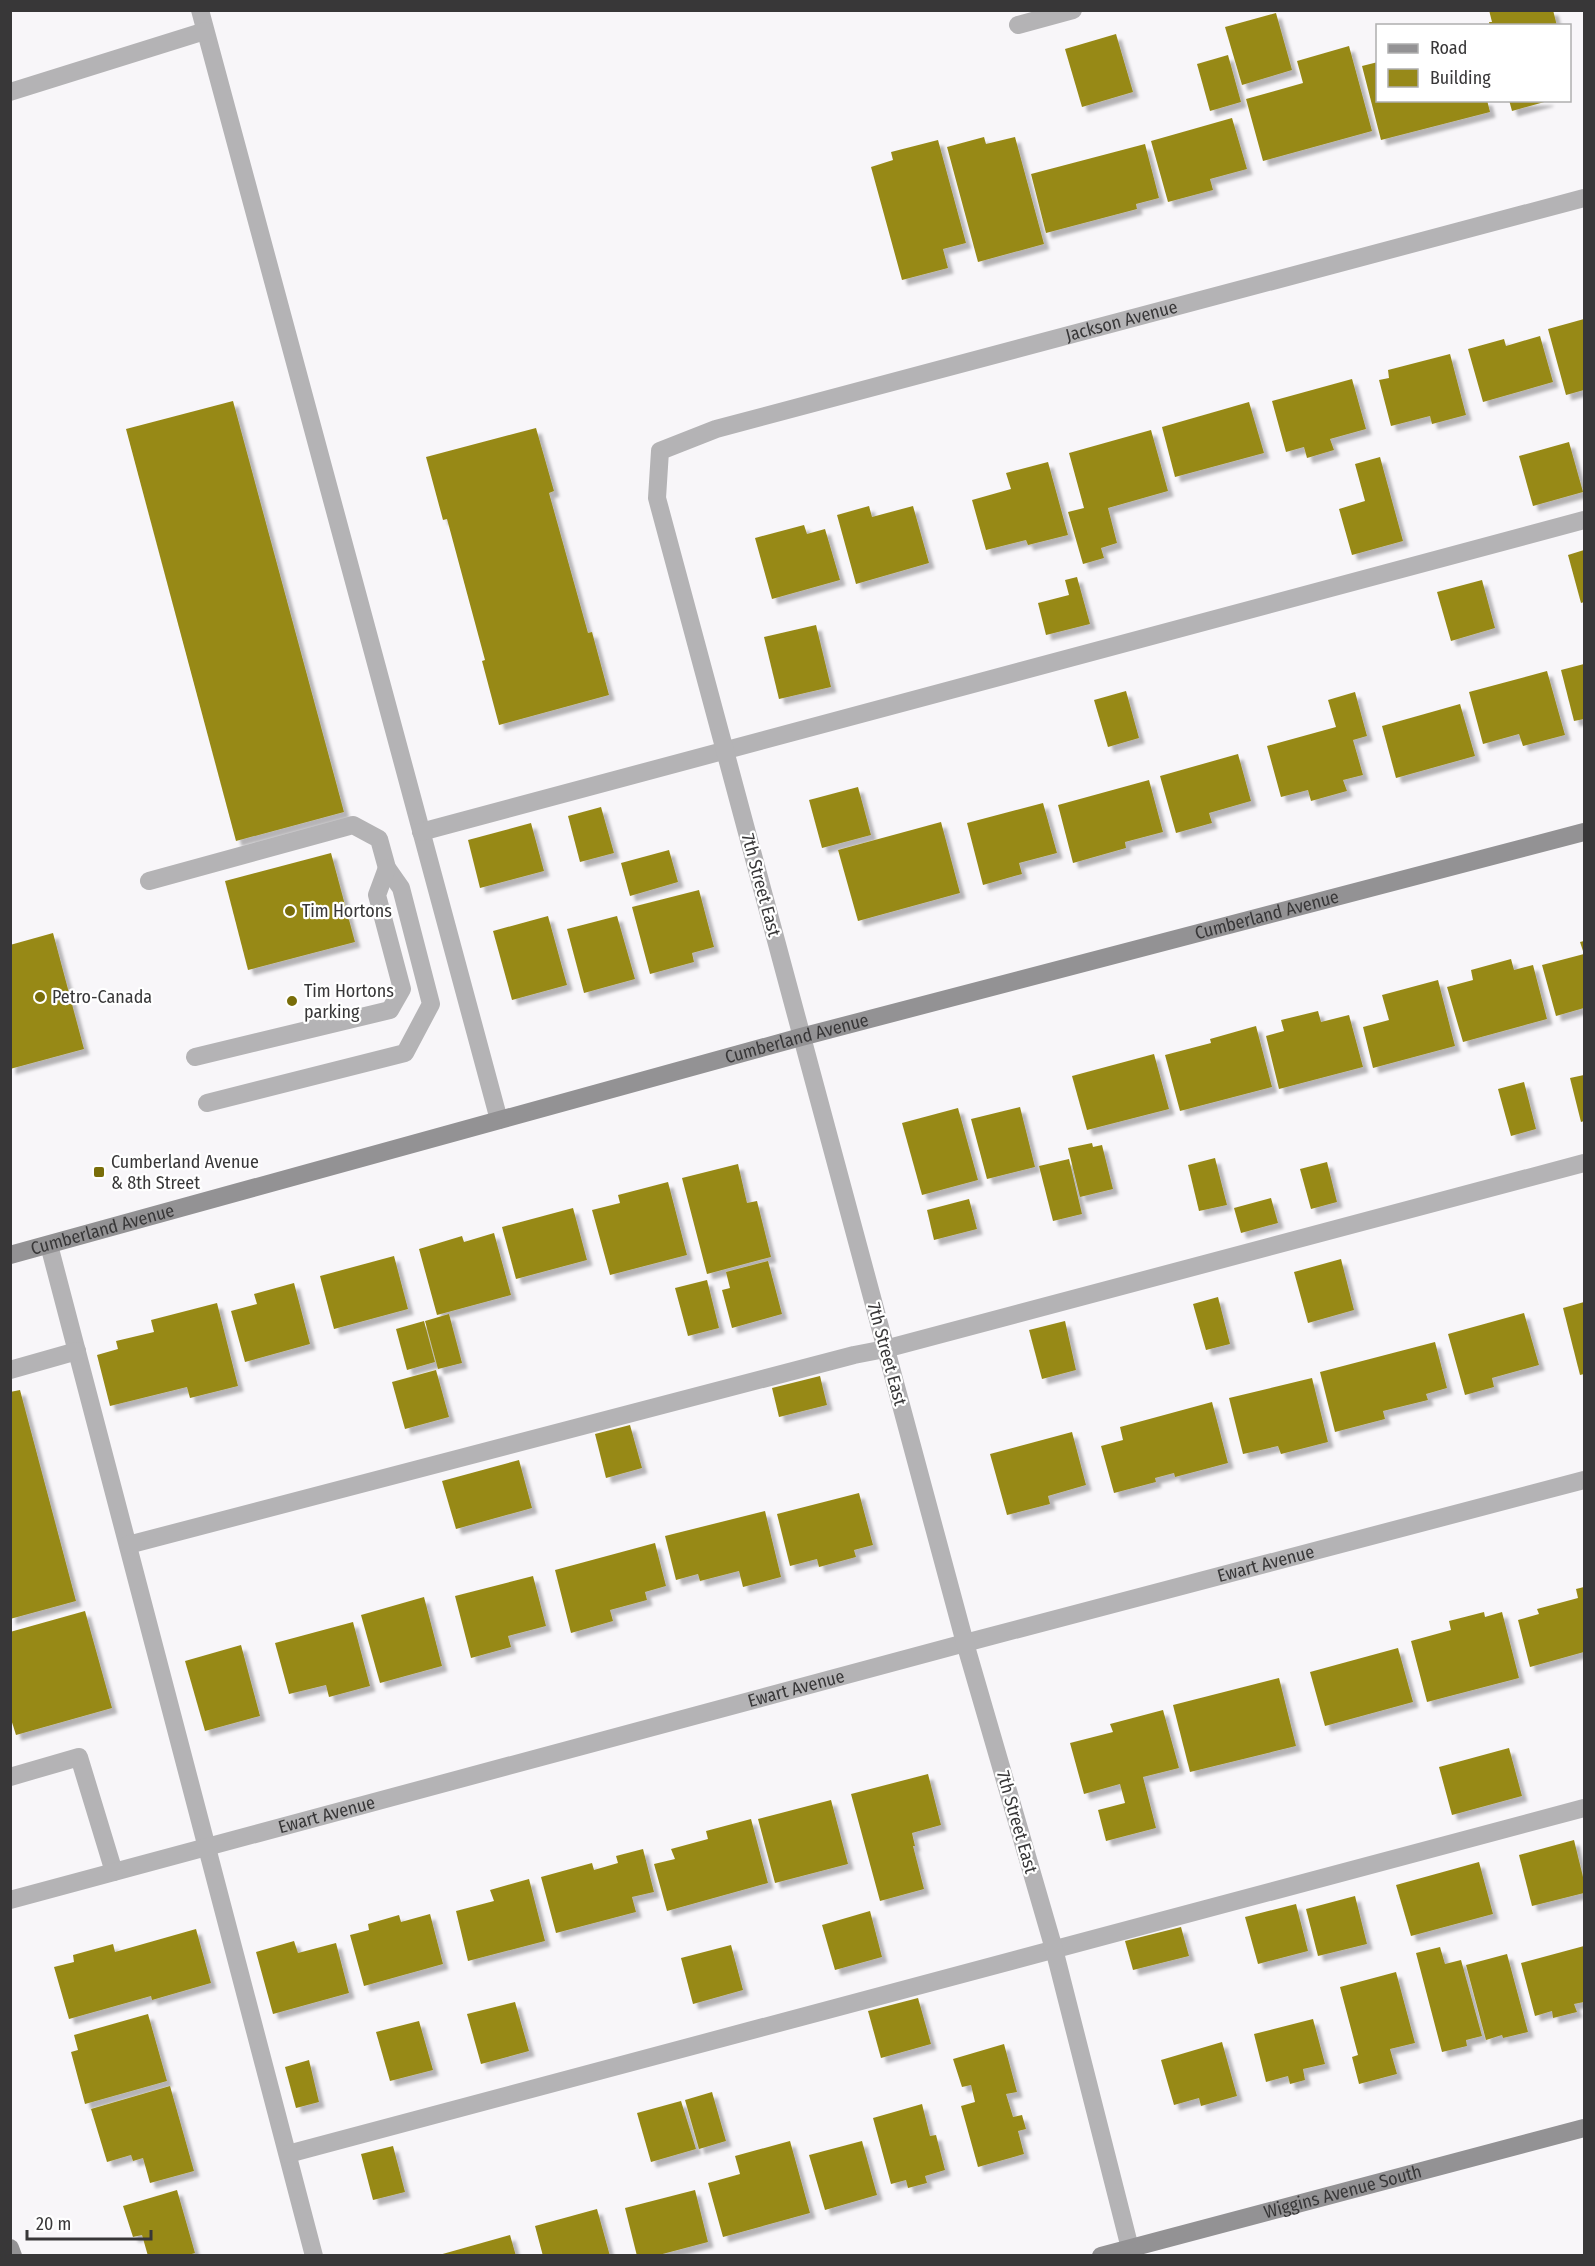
<svg xmlns="http://www.w3.org/2000/svg" width="1595" height="2266" viewBox="0 0 1595 2266" font-family="'Fira Sans Condensed',sans-serif">
<style>
.building{fill:#978919;filter:url(#shadow)}
.lines{fill:none;stroke-linecap:round;stroke-linejoin:round}
.lane{stroke:#b4b3b5;stroke-width:18}
.street{stroke:#b4b3b5;stroke-width:18}
.secondary{stroke:#939294;stroke-width:18}
.poi-dot{fill:#796d09;stroke:#fff;stroke-width:2}
.labels{text-anchor:middle;stroke-width:4.5;stroke-linejoin:round;paint-order:stroke}
.street-label{font-size:18px;fill:#383738;stroke:#fff}
.poi-label{font-size:18px;fill:#383738;stroke:#fff;text-anchor:start}
</style>
<defs>
<filter id="shadow"><feDropShadow dx="5.5" dy="5.5" stdDeviation="1.5" flood-color="#0004"/></filter>
</defs>
<rect width="100%" height="100%" fill="#f8f6f9"/>
<g class="building">
<polygon points="1489,10 1553,10 1557,26 1490,26 1489,22 1492,22"/>
<polygon points="1276,13 1292,70 1242,85 1225,27"/>
<polygon points="1116,34 1133,92 1082,107 1065,49"/>
<polygon points="1349,46 1372,131 1263,161 1246,99 1303,83 1297,61"/>
<polygon points="1228,55 1241,102 1210,111 1197,64"/>
<polygon points="1378,62 1378,100 1487,100 1490,112 1381,140 1362,66"/>
<polygon points="1509,100 1548,100 1548,101 1512,111"/>
<polygon points="1232,118 1247,169 1210,179 1213,190 1168,202 1151,141"/>
<polygon points="984,137 986,144 1015,137 1044,244 978,262 947,147"/>
<polygon points="938,140 966,243 943,249 948,268 902,280 871,167 893,160 891,152"/>
<polygon points="1145,144 1159,198 1136,204 1137,209 1046,233 1031,174"/>
<polygon points="1584,319 1584,390 1566,395 1548,329"/>
<polygon points="1540,336 1553,382 1483,402 1468,349 1504,339 1506,346"/>
<polygon points="1450,354 1466,415 1432,424 1430,416 1391,426 1379,380 1389,378 1388,370"/>
<polygon points="1352,379 1366,429 1330,439 1334,450 1307,458 1304,447 1286,452 1272,401"/>
<polygon points="233,401 344,812 236,841 126,429"/>
<polygon points="1249,402 1264,453 1175,477 1162,427"/>
<polygon points="536,428 554,491 549,493 588,633 592,632 609,695 499,725 482,661 485,660 447,519 443,520 426,457"/>
<polygon points="1151,430 1168,491 1108,508 1117,543 1101,548 1104,558 1083,564 1068,512 1084,508 1069,453"/>
<polygon points="1569,442 1583,492 1533,506 1519,456"/>
<polygon points="1380,457 1403,541 1352,555 1339,509 1365,501 1355,464"/>
<polygon points="1048,462 1068,535 1028,545 1026,540 986,550 972,500 1011,489 1006,473"/>
<polygon points="869,506 872,517 913,506 929,563 856,584 837,515"/>
<polygon points="804,525 807,534 825,529 840,580 772,599 755,538"/>
<polygon points="1584,550 1584,602 1581,603 1568,555"/>
<polygon points="1077,577 1090,624 1046,635 1038,603 1069,595 1065,580"/>
<polygon points="1482,580 1495,628 1451,641 1437,592"/>
<polygon points="816,625 831,687 779,699 764,637"/>
<polygon points="1584,664 1584,719 1574,721 1561,670"/>
<polygon points="1547,671 1565,735 1523,746 1519,734 1483,744 1469,692"/>
<polygon points="1126,691 1139,738 1108,747 1094,700"/>
<polygon points="1355,692 1367,736 1353,740 1363,775 1343,780 1347,791 1311,801 1308,790 1281,797 1267,746 1336,727 1328,700"/>
<polygon points="1460,704 1475,756 1396,778 1382,726"/>
<polygon points="1238,754 1251,801 1209,813 1212,823 1176,833 1160,776"/>
<polygon points="1149,780 1163,832 1125,842 1126,848 1073,863 1058,805"/>
<polygon points="858,787 871,835 822,848 809,800"/>
<polygon points="1043,803 1057,853 1019,863 1022,874 983,885 967,823"/>
<polygon points="601,807 614,853 580,862 568,816"/>
<polygon points="941,822 960,893 858,921 838,850"/>
<polygon points="531,823 544,871 480,888 468,840"/>
<polygon points="669,850 678,882 630,896 621,863"/>
<polygon points="331,853 355,942 248,970 225,881"/>
<polygon points="699,890 714,947 692,953 694,962 650,974 632,907"/>
<polygon points="548,916 567,985 512,1000 493,931"/>
<polygon points="617,916 635,979 584,993 567,929"/>
<polygon points="53,933 84,1049 10,1069 10,945"/>
<polygon points="1584,941 1584,1008 1556,1016 1542,965 1584,954 1580,942"/>
<polygon points="1511,959 1514,970 1533,965 1547,1019 1463,1042 1447,987 1473,980 1471,970"/>
<polygon points="1438,980 1455,1046 1373,1068 1363,1027 1389,1020 1382,995"/>
<polygon points="1318,1011 1321,1022 1349,1015 1363,1067 1279,1089 1266,1036 1284,1031 1281,1020"/>
<polygon points="1256,1026 1272,1087 1180,1111 1165,1055 1211,1043 1210,1039"/>
<polygon points="1154,1054 1169,1109 1087,1130 1072,1076"/>
<polygon points="1584,1075 1584,1121 1581,1122 1570,1078"/>
<polygon points="1524,1082 1536,1129 1511,1136 1498,1089"/>
<polygon points="1020,1107 1035,1167 987,1179 971,1119"/>
<polygon points="958,1108 978,1180 922,1195 902,1123"/>
<polygon points="1092,1143 1093,1147 1102,1145 1113,1189 1080,1197 1068,1148"/>
<polygon points="1215,1158 1227,1205 1199,1211 1188,1165"/>
<polygon points="1069,1159 1082,1214 1053,1221 1039,1166"/>
<polygon points="1327,1162 1337,1202 1311,1209 1300,1169"/>
<polygon points="738,1164 747,1203 757,1201 771,1257 707,1274 682,1178"/>
<polygon points="668,1182 687,1255 610,1275 592,1210 620,1203 618,1195"/>
<polygon points="1271,1198 1278,1223 1241,1233 1234,1208"/>
<polygon points="969,1199 977,1229 934,1240 927,1210"/>
<polygon points="573,1208 587,1260 516,1279 502,1227"/>
<polygon points="494,1233 511,1295 437,1315 419,1249 462,1236 464,1242"/>
<polygon points="394,1256 408,1309 334,1329 320,1276"/>
<polygon points="1341,1259 1354,1310 1308,1323 1294,1272"/>
<polygon points="768,1261 782,1314 732,1328 722,1290 730,1288 726,1272"/>
<polygon points="707,1280 719,1328 688,1336 675,1288"/>
<polygon points="294,1283 310,1344 245,1362 231,1311 257,1304 254,1294"/>
<polygon points="1218,1297 1230,1344 1206,1350 1193,1304"/>
<polygon points="1584,1302 1584,1374 1580,1375 1563,1308"/>
<polygon points="217,1303 238,1386 190,1398 187,1387 110,1406 97,1355 118,1349 116,1341 154,1332 151,1320"/>
<polygon points="1524,1313 1539,1365 1492,1378 1494,1387 1465,1395 1448,1334"/>
<polygon points="449,1314 462,1363 438,1369 425,1321"/>
<polygon points="424,1321 435,1362 407,1370 396,1329"/>
<polygon points="1065,1321 1076,1370 1042,1379 1029,1330"/>
<polygon points="1435,1342 1447,1388 1426,1394 1428,1400 1383,1411 1385,1419 1335,1432 1320,1372"/>
<polygon points="436,1370 449,1417 405,1429 392,1382"/>
<polygon points="820,1376 827,1405 779,1417 772,1388"/>
<polygon points="1312,1378 1328,1442 1281,1454 1278,1446 1243,1454 1229,1398"/>
<polygon points="20,1390 76,1601 10,1619 10,1392"/>
<polygon points="1212,1402 1228,1463 1175,1477 1174,1473 1155,1478 1156,1482 1114,1493 1101,1446 1123,1440 1120,1427"/>
<polygon points="630,1425 642,1468 606,1478 595,1434"/>
<polygon points="1072,1432 1086,1485 1048,1496 1050,1504 1007,1515 990,1454"/>
<polygon points="519,1460 532,1508 456,1529 442,1481"/>
<polygon points="859,1493 873,1545 854,1550 856,1557 819,1567 817,1559 790,1566 777,1514"/>
<polygon points="765,1511 781,1577 743,1587 739,1571 700,1581 698,1574 676,1580 665,1536"/>
<polygon points="655,1543 666,1586 645,1592 647,1600 610,1610 613,1621 571,1633 555,1570"/>
<polygon points="533,1576 546,1626 508,1636 511,1647 471,1658 455,1596"/>
<polygon points="1584,1587 1584,1652 1530,1667 1518,1620 1539,1614 1537,1609 1578,1598 1576,1589"/>
<polygon points="424,1597 442,1666 380,1683 361,1615"/>
<polygon points="85,1611 112,1708 16,1735 10,1716 10,1632"/>
<polygon points="1484,1612 1485,1617 1502,1612 1519,1678 1427,1702 1411,1641 1451,1630 1449,1621"/>
<polygon points="353,1622 370,1686 329,1697 326,1685 289,1694 275,1643"/>
<polygon points="241,1645 260,1716 205,1731 185,1661"/>
<polygon points="1398,1648 1413,1702 1325,1726 1310,1672"/>
<polygon points="1279,1678 1296,1746 1190,1772 1173,1705"/>
<polygon points="1163,1710 1179,1768 1143,1777 1156,1828 1106,1841 1098,1810 1125,1803 1120,1784 1084,1794 1070,1743 1113,1732 1110,1724"/>
<polygon points="1509,1748 1522,1796 1452,1815 1439,1767"/>
<polygon points="928,1774 941,1825 912,1833 915,1846 913,1846 924,1889 880,1901 851,1794"/>
<polygon points="831,1800 848,1864 775,1883 758,1819"/>
<polygon points="751,1819 768,1883 667,1911 654,1864 675,1859 671,1849 708,1839 706,1831"/>
<polygon points="1574,1840 1584,1881 1584,1893 1532,1906 1519,1855"/>
<polygon points="643,1849 654,1892 632,1897 636,1912 556,1933 541,1877 592,1863 594,1870 618,1863 616,1856"/>
<polygon points="1479,1862 1493,1914 1411,1936 1396,1885"/>
<polygon points="529,1879 545,1941 468,1961 456,1911 494,1901 490,1890"/>
<polygon points="1355,1896 1367,1944 1318,1956 1306,1909"/>
<polygon points="1296,1904 1308,1951 1258,1964 1245,1917"/>
<polygon points="870,1911 882,1957 835,1970 822,1925"/>
<polygon points="430,1914 443,1964 364,1986 350,1935 369,1930 368,1924 399,1915 401,1922"/>
<polygon points="1181,1927 1189,1956 1133,1970 1125,1941"/>
<polygon points="196,1929 211,1983 152,2000 151,1996 69,2019 54,1967 74,1962 73,1955 113,1944 115,1952"/>
<polygon points="294,1941 298,1953 336,1943 349,1993 273,2014 256,1952"/>
<polygon points="731,1945 743,1990 693,2004 681,1958"/>
<polygon points="1584,1946 1584,2002 1574,2004 1577,2012 1553,2018 1552,2011 1535,2016 1521,1963"/>
<polygon points="1440,1947 1445,1964 1461,1960 1482,2036 1466,2040 1467,2046 1442,2052 1416,1953"/>
<polygon points="1507,1954 1528,2032 1503,2038 1502,2035 1486,2040 1466,1965"/>
<polygon points="1396,1972 1415,2043 1390,2049 1397,2074 1359,2084 1352,2057 1358,2055 1340,1987"/>
<polygon points="918,1998 931,2044 881,2058 868,2011"/>
<polygon points="515,2002 529,2051 481,2064 467,2014"/>
<polygon points="148,2014 167,2081 85,2104 71,2052 78,2050 74,2035"/>
<polygon points="1313,2019 1325,2064 1303,2069 1305,2080 1290,2084 1288,2076 1266,2082 1254,2034"/>
<polygon points="419,2021 433,2070 390,2081 376,2032"/>
<polygon points="1222,2042 1237,2096 1201,2106 1199,2098 1174,2105 1161,2060"/>
<polygon points="1004,2044 1017,2092 1006,2094 1013,2117 1022,2115 1026,2129 1018,2131 1024,2154 978,2167 961,2106 975,2102 971,2085 962,2087 953,2059"/>
<polygon points="309,2060 319,2102 296,2108 285,2067"/>
<polygon points="170,2086 194,2171 150,2183 143,2158 133,2161 131,2155 107,2162 91,2109"/>
<polygon points="712,2092 726,2141 699,2149 685,2100"/>
<polygon points="681,2101 696,2149 651,2162 637,2113"/>
<polygon points="922,2104 930,2136 936,2135 945,2170 925,2176 927,2183 908,2188 906,2180 891,2184 873,2118"/>
<polygon points="790,2141 810,2213 723,2237 708,2183 740,2174 735,2156"/>
<polygon points="862,2141 877,2195 825,2210 809,2155"/>
<polygon points="393,2146 405,2192 373,2200 361,2154"/>
<polygon points="177,2190 195,2253 185,2256 148,2256 142,2235 133,2237 123,2206"/>
<polygon points="695,2190 708,2242 655,2256 637,2256 625,2208"/>
<polygon points="597,2209 610,2256 543,2256 535,2226"/>
<polygon points="510,2235 516,2256 439,2256 439,2255"/>
</g>
<g class="lines">
<g class="lane">
<polyline points="200,10 499,1120"/>
<polyline points="1018,25 1073,10"/>
<polyline points="10,92 205,31"/>
<polyline points="421,832 1584,520"/>
<polyline points="149,881 353,825 379,839 387,868 401,888 431,1004 405,1053 207,1103"/>
<polyline points="195,1057 390,1010 402,989 377,895 387,868"/>
<polyline points="49,1245 314,2256"/>
<polyline points="10,1370 77,1351"/>
<polyline points="128,1545 854,1355 885,1349 1584,1163"/>
<polyline points="10,1777 79,1757 114,1872"/>
<polyline points="288,2154 1584,1808"/>
</g>
<g class="street">
<path id="s1" d="M10,1900L965,1643L1584,1480"/>
<path id="s2" d="M1132,2256L1054,1949L965,1643L657,498L660,451L716,429L1584,198"/>
</g>
<g class="secondary">
<path id="s3" d="M10,1255L801,1037L1584,832"/>
<polyline points="10,2248 13,2256"/>
<path id="s4" d="M1101,2256L1584,2128"/>
</g>
</g>
<g class="poi-dot">
<circle cx="290" cy="911" r="6"/>
<circle cx="40" cy="997" r="6"/>
<circle cx="292" cy="1001" r="6"/>
<rect x="93" y="1166" width="12" height="12" rx="3"/>
</g>
<g class="labels">
<g class="street-label">
<text dy="6" stroke="none"><textPath href="#s2" startOffset="2348">Jackson Avenue</textPath></text>
<text transform="translate(761 885) rotate(75)" y="6">7th Street East</text>
<text dy="6" stroke="none"><textPath href="#s3" startOffset="1302">Cumberland Avenue</textPath></text>
<text dy="6" stroke="none"><textPath href="#s3" startOffset="816">Cumberland Avenue</textPath></text>
<text dy="6" stroke="none"><textPath href="#s3" startOffset="96">Cumberland Avenue</textPath></text>
<text transform="translate(887 1354) rotate(75)" y="6">7th Street East</text>
<text dy="6" stroke="none"><textPath href="#s1" startOffset="1300">Ewart Avenue</textPath></text>
<text dy="6" stroke="none"><textPath href="#s1" startOffset="814">Ewart Avenue</textPath></text>
<text dy="6" stroke="none"><textPath href="#s1" startOffset="328">Ewart Avenue</textPath></text>
<text transform="translate(1017 1822) rotate(74)" y="6">7th Street East</text>
<text dy="6" stroke="none"><textPath href="#s4" startOffset="250">Wiggins Avenue South</textPath></text>
</g>
<g class="poi-label">
<text x="302" y="917">Tim Hortons</text>
<text x="304" y="997">Tim Hortons<tspan x="304" dy="21">parking</tspan></text>
<text x="52" y="1003">Petro-Canada</text>
<text x="111" y="1168">Cumberland Avenue<tspan x="111" dy="21">&amp; 8th Street</tspan></text>
</g>
</g>
<rect width="1595" height="2266" fill="none" stroke="#383738" stroke-width="24"/>
<rect x="1376" y="24" width="195" height="78" fill="#ffffff" stroke="#afafaf" stroke-width="1.5"/>
<rect x="1388" y="44" width="30" height="9" fill="#939294" stroke="#afafaf" stroke-width="1.5"/>
<text x="1430" y="54" font-size="18" fill="#383738">Road</text>
<rect x="1388" y="69" width="30" height="18" fill="#978919" stroke="#afafaf" stroke-width="1.5"/>
<text x="1430" y="84" font-size="18" fill="#383738">Building</text>
<path d="M27 2230v9h124v-9" fill="none" stroke="#383738" stroke-width="3"/>
<text x="36" y="2230" font-size="18" fill="#383738" stroke="#ffffff" stroke-width="4.5" paint-order="stroke">20 m</text>
</svg>
